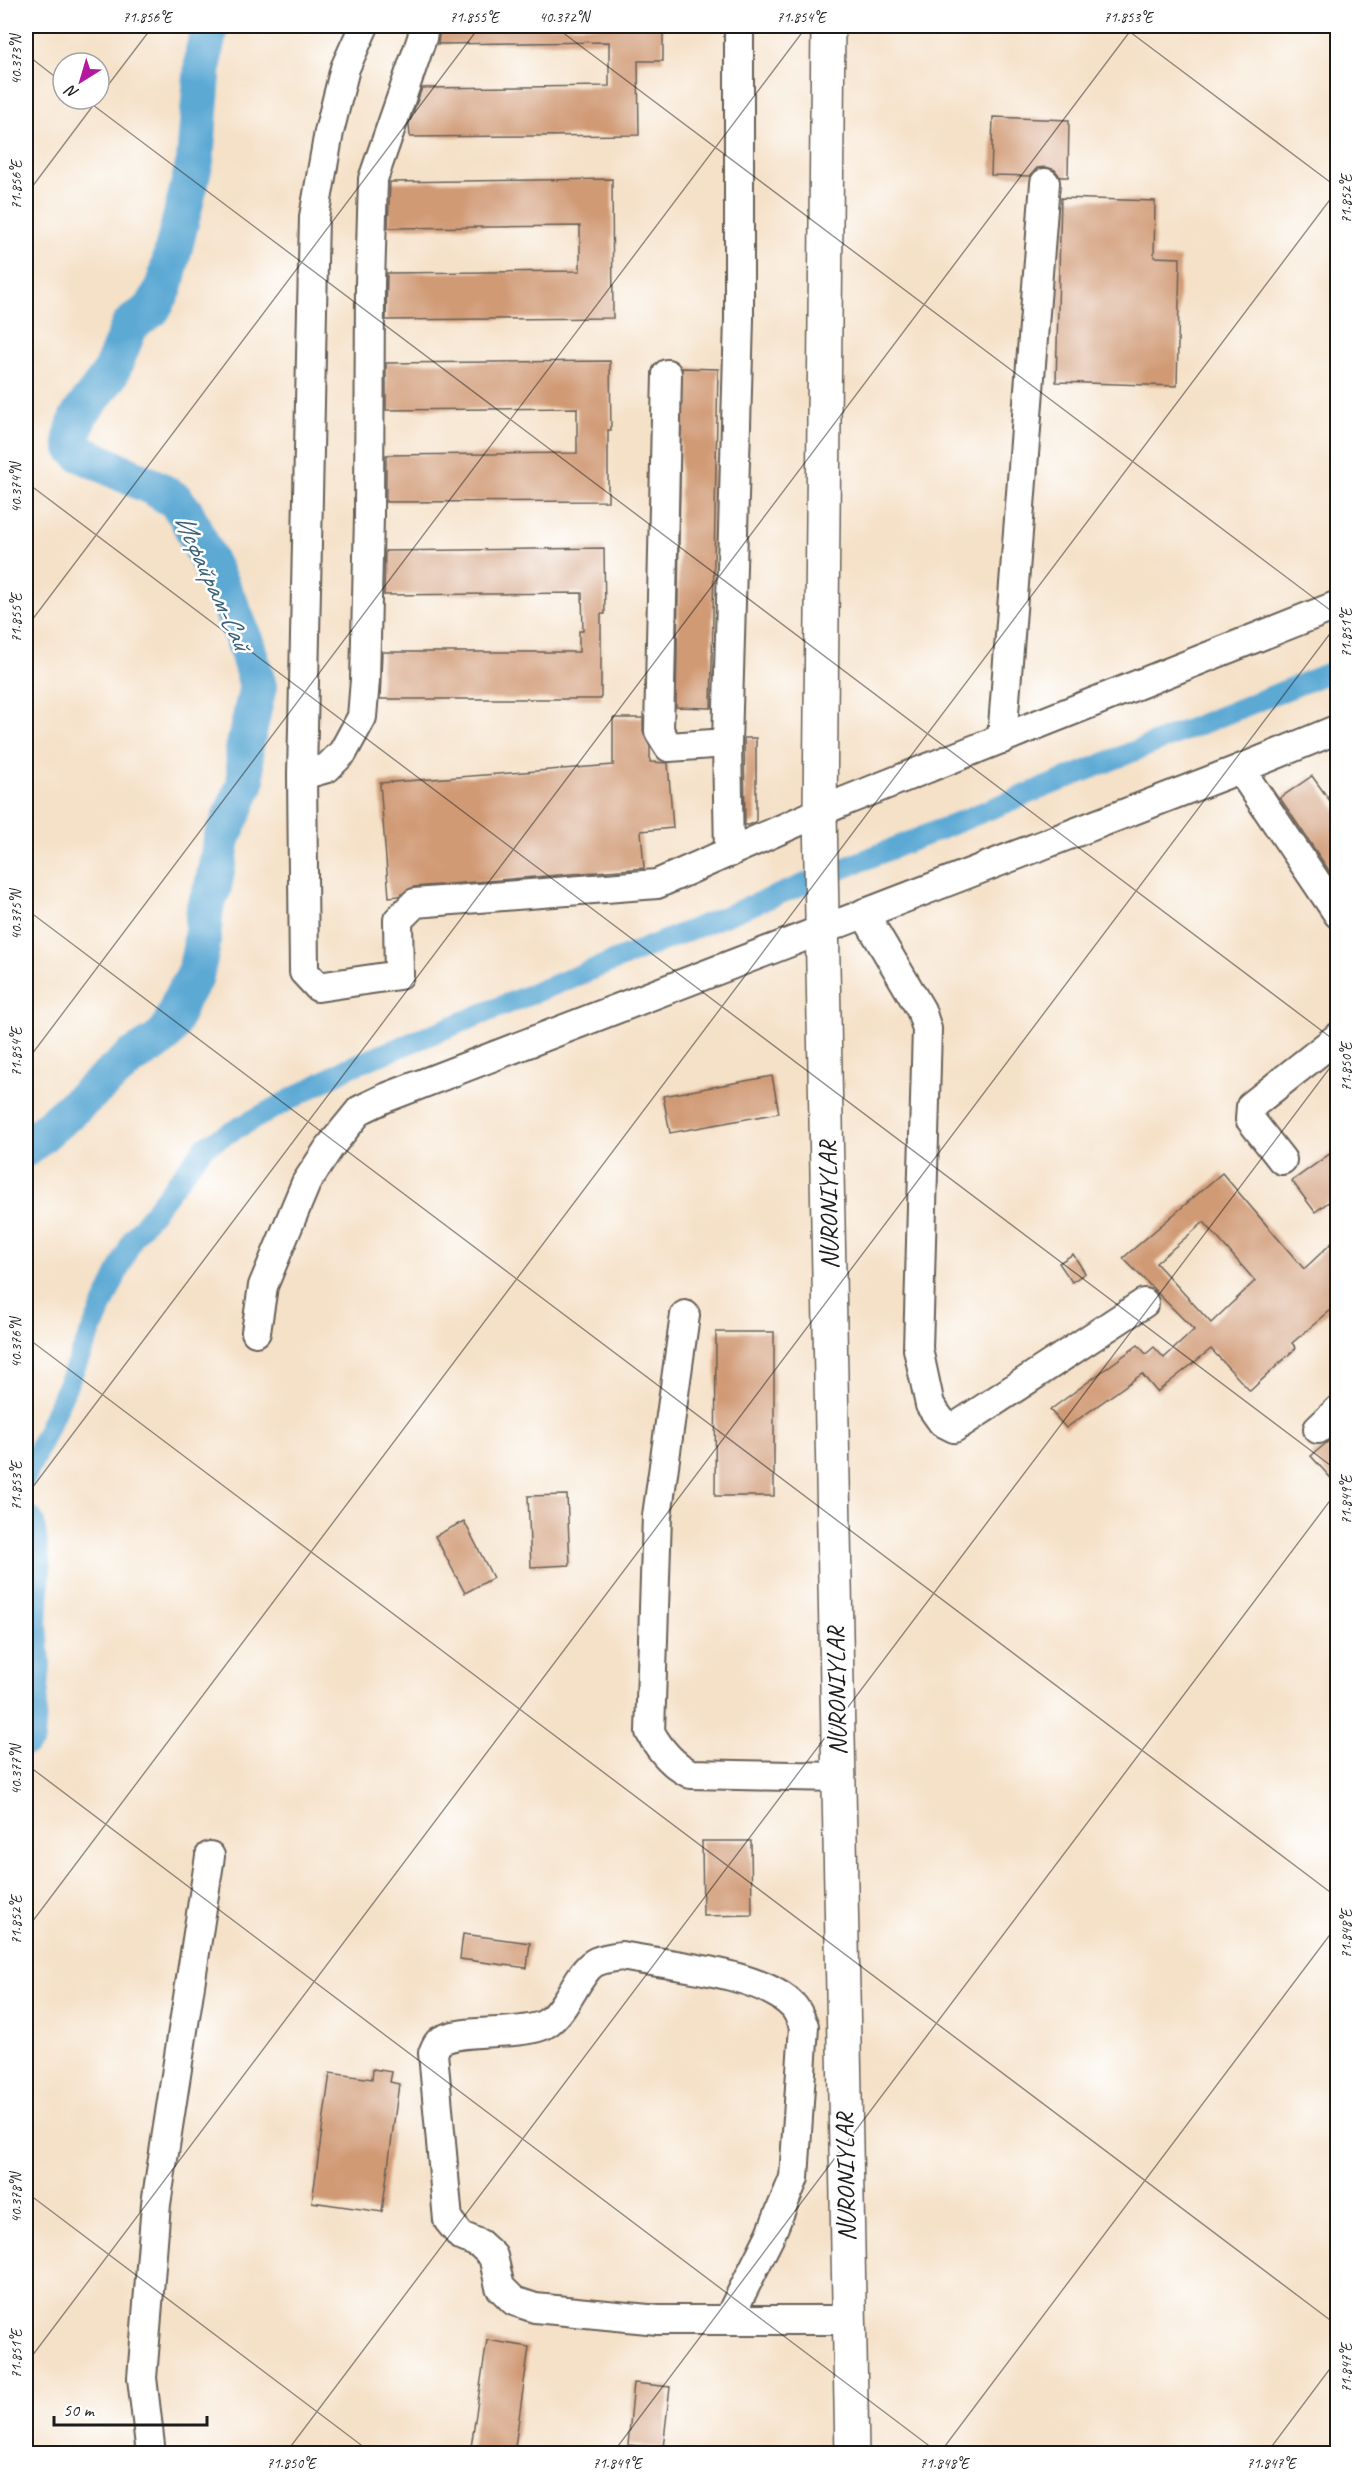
<svg xmlns="http://www.w3.org/2000/svg" width="1363" height="2479" viewBox="0 0 1363 2479" font-family="Caveat,sans-serif">
<style>
.lines{fill:none;stroke-linecap:round;stroke-linejoin:round}
.canal{stroke:#5ba9d4;stroke-width:21}
.river{stroke:#5ba9d4;stroke-width:38}
.building{fill:#d09a75;fill-rule:evenodd}
.minor-casing{stroke:#686158;stroke-width:32}
.major-casing{stroke:#686158;stroke-width:36}
.minor{stroke:#fff;stroke-width:28}
.major{stroke:#fff;stroke-width:33}
.ticks{fill:none;stroke:#1c1c1c;stroke-width:1.5;stroke-opacity:0.45}
.labels{text-anchor:middle;stroke-width:5;stroke-linejoin:round;paint-order:stroke}
.street-label{font-size:26px;fill:#1c1c1c;stroke:#fff}
.water-label{font-size:27px;font-style:italic;fill:#3c6278;stroke:#fff}
.neatline{fill:none;stroke:#1c1c1c;stroke-width:2}
.ticks-label{font-size:15px;text-anchor:middle;fill:#1c1c1c}
</style>
<rect width="100%" height="100%" fill="#fff"/>
<filter id="ink" filterUnits="userSpaceOnUse"><feTurbulence type="fractalNoise" baseFrequency=".0167" numOctaves="2"/><feDisplacementMap in="SourceGraphic" scale="12" xChannelSelector="R" yChannelSelector="G"/><feConvolveMatrix kernelMatrix="1 2 1 2 8 2 1 2 1" color-interpolation-filters="sRGB"/></filter>
<filter id="wash" filterUnits="userSpaceOnUse"><feTurbulence type="fractalNoise" baseFrequency=".008" numOctaves="4" result="noise"/><feDisplacementMap in="SourceGraphic" scale="24" xChannelSelector="R" yChannelSelector="G"/><feGaussianBlur stdDeviation="1.35" result="paint"/><feColorMatrix in="noise" values="0 0 0 0 0 0 0 0 0 0 0 0 0 0 0 0 0 1.4 0 .05"/><feComposite in="paint" operator="in"/></filter>
<g filter="url(#wash)">
<rect width="100%" height="100%" fill="#f5e1c8"/>
<g class="lines">
<polyline class="canal" points="26,1477 133,1238 205,1146 348,1068 1338,669"/>
<g class="river">
<polyline points="26,1148 132,1057 160,1040 170,1028 182,997 195,976 201,949 205,907 213,887 222,839 246,782 244,750 258,686 246,645 231,607 186,514 175,500 155,488 80,453 73,446 72,437 78,417 110,374 130,325 152,309 164,288 195,161 204,51 210,26"/>
<polyline points="26,1524 32,1568 29,1624 32,1664 26,1737"/>
</g>
</g>
<g id="blocks">
<g class="building">
<polygon points="440,26 663,26 663,61 638,61 639,135 410,137 409,124 422,88 609,86 609,42 438,44"/>
<polygon points="993,117 1069,120 1068,177 1060,177 1055,170 1046,167 1037,168 1030,176 991,175"/>
<polygon points="612,179 613,318 386,320 387,273 580,271 580,226 388,228 390,182"/>
<polygon points="1061,198 1155,201 1154,257 1180,258 1177,386 1056,382"/>
<polygon points="610,361 611,430 608,430 608,501 386,502 386,455 577,453 577,408 386,410 386,363"/>
<polygon points="682,368 718,369 711,708 676,707"/>
<polygon points="604,548 605,614 601,614 601,699 380,699 382,652 579,652 579,631 583,631 582,593 384,595 385,551"/>
<polygon points="613,718 643,718 643,731 650,747 650,762 668,763 673,828 641,831 644,868 414,887 399,896 389,897 380,783 613,765"/>
<polygon points="744,738 756,738 756,822 749,825 745,825"/>
<polygon points="1312,776 1338,812 1338,884 1280,798"/>
<polygon points="772,1076 779,1113 670,1133 663,1096"/>
<polygon points="1338,1148 1338,1195 1315,1212 1292,1181"/>
<path d="M1222,1173L1304,1269L1338,1237V1304L1292,1343L1296,1348L1250,1391L1211,1349L1157,1392L1142,1374L1066,1428L1050,1410L1138,1345L1146,1354L1154,1347L1164,1358L1194,1330L1123,1258ZM1204,1222L1255,1281L1211,1323L1156,1263Z"/>
<polygon points="1073,1254 1085,1273 1072,1282 1059,1263"/>
<polygon points="716,1332 774,1332 774,1496 715,1496"/>
<polygon points="1338,1433 1338,1486 1311,1456"/>
<polygon points="567,1495 570,1565 531,1567 528,1496"/>
<polygon points="464,1521 493,1578 465,1593 435,1536"/>
<polygon points="702,1841 751,1841 752,1915 703,1916"/>
<polygon points="463,1934 530,1943 527,1968 460,1959"/>
<polygon points="373,2069 392,2072 390,2082 399,2084 382,2212 312,2202 330,2073 372,2079"/>
<polygon points="487,2340 529,2347 514,2454 470,2454"/>
<polygon points="634,2383 670,2387 663,2448 628,2445"/>
</g>
</g>
</g>
<g filter="url(#ink)">
<use href="#blocks" fill-opacity="0" stroke="#686158" stroke-width="1.5"/>
<g class="lines">
<g class="minor-casing">
<g id="minor">
<polyline points="364,26 345,68 329,132 314,217 302,775 304,972 318,987 399,975 398,920 415,903 657,884 845,801 1338,605"/>
<polyline points="667,374 659,731 669,747 727,743"/>
<polyline points="1002,739 1045,183"/>
<polyline points="1240,769 1338,914"/>
<polyline points="302,775 327,768 343,752 362,717 365,680 369,516 370,284 373,179 422,38 424,26"/>
<polyline points="729,853 727,743 739,319 739,26"/>
<polyline points="864,913 921,1010 927,1029 918,1349 930,1405 942,1422 954,1428 1144,1303"/>
<polyline points="1282,1160 1250,1119 1251,1106 1338,1037"/>
<path d="M685,1315L657,1516L650,1732C660,1750 672,1765 691,1774L838,1777"/>
<polyline points="256,1332 263,1286 306,1183 329,1148 360,1110 385,1098 1240,769 1338,729"/>
<polyline points="1318,1429 1338,1410"/>
<path d="M728,2320L770,2236L794,2178L804,2026C801,2020 798,2011 793,2006C761,1972 667,1965 621,1956C612,1958 602,1958 594,1963C577,1973 564,2018 541,2026C514,2036 460,2028 440,2041C436,2044 435,2049 433,2053L448,2220L461,2236L480,2244L493,2256L500,2287L514,2301L535,2308L658,2320H849"/>
<polyline points="151,2454 142,2378 156,2204 210,1856"/>
</g>
</g>
<g class="major-casing">
<polyline id="major" points="828,26 820,813 852,2454"/>
</g>
<use href="#minor" class="minor"/>
<use href="#major" class="major"/>
</g>
</g>
<path class="ticks" d="M554,26L1338,616M1122,26L1338,188M26,54L63,83M99,97L153,26M85,99L1338,1043M26,195L98,99M26,482L1338,1471M26,628L480,26M26,909L1338,1898M26,1062L807,26M26,1337L1338,2326M26,1496L1134,26M26,1764L940,2454M26,1930L1338,189M26,2192L373,2454M26,2364L1338,623M285,2454L1338,1057M612,2454L1338,1490M939,2454L1338,1924M1266,2454L1338,2358"/>
<g class="labels">
<g class="street-label">
<text transform="translate(828 1205) rotate(-91)" y="9">NURONIYLAR</text>
<text transform="translate(836 1691) rotate(-91)" y="9">NURONIYLAR</text>
<text transform="translate(845 2177) rotate(-91)" y="9">NURONIYLAR</text>
</g>
<g class="water-label">
<text transform="translate(213 582) rotate(65)" y="9">Исфайрам-Сай</text>
</g>
</g>
<rect width="1363" height="2479" fill="none" stroke="#fff" stroke-width="66"/>
<g transform="translate(81 81) rotate(217)"><circle r="28" fill="#ffffff" stroke="#a4a4a4" stroke-width="1.5"/>
<path d="M0-4.5L10 22L0 15L-10 22Z" fill="#b5179e"/>
<text y="-9" font-size="16" font-weight="bold" text-anchor="middle" fill="#1c1c1c">N</text>
</g>
<path d="M54 2416v9h153v-9" fill="none" stroke="#1c1c1c" stroke-width="3"/>
<text x="63" y="2416" font-size="18" fill="#1c1c1c" stroke="#ffffff" stroke-width="4.5" paint-order="stroke">50 m</text>
<rect x="33" y="33" width="1297" height="2413" class="neatline"/>
<g class="ticks-label">
<text x="147" y="22">71.856°E</text>
<text x="474" y="22">71.855°E</text>
<text x="564" y="22">40.372°N</text>
<text x="801" y="22">71.854°E</text>
<text x="1128" y="22">71.853°E</text>
<text transform="translate(16 60) rotate(-90)" y="5">40.373°N</text>
<text transform="translate(16 185) rotate(-90)" y="5">71.856°E</text>
<text transform="translate(1346 199) rotate(-90)" y="5">71.852°E</text>
<text transform="translate(16 488) rotate(-90)" y="5">40.374°N</text>
<text transform="translate(16 618) rotate(-90)" y="5">71.855°E</text>
<text transform="translate(1346 633) rotate(-90)" y="5">71.851°E</text>
<text transform="translate(16 915) rotate(-90)" y="5">40.375°N</text>
<text transform="translate(16 1052) rotate(-90)" y="5">71.854°E</text>
<text transform="translate(1346 1067) rotate(-90)" y="5">71.850°E</text>
<text transform="translate(16 1343) rotate(-90)" y="5">40.376°N</text>
<text transform="translate(16 1486) rotate(-90)" y="5">71.853°E</text>
<text transform="translate(1346 1500) rotate(-90)" y="5">71.849°E</text>
<text transform="translate(16 1770) rotate(-90)" y="5">40.377°N</text>
<text transform="translate(16 1920) rotate(-90)" y="5">71.852°E</text>
<text transform="translate(1346 1934) rotate(-90)" y="5">71.848°E</text>
<text transform="translate(16 2198) rotate(-90)" y="5">40.378°N</text>
<text transform="translate(16 2354) rotate(-90)" y="5">71.851°E</text>
<text transform="translate(1346 2368) rotate(-90)" y="5">71.847°E</text>
<text x="291" y="2468">71.850°E</text>
<text x="617" y="2468">71.849°E</text>
<text x="944" y="2468">71.848°E</text>
<text x="1271" y="2468">71.847°E</text>
</g>
</svg>
